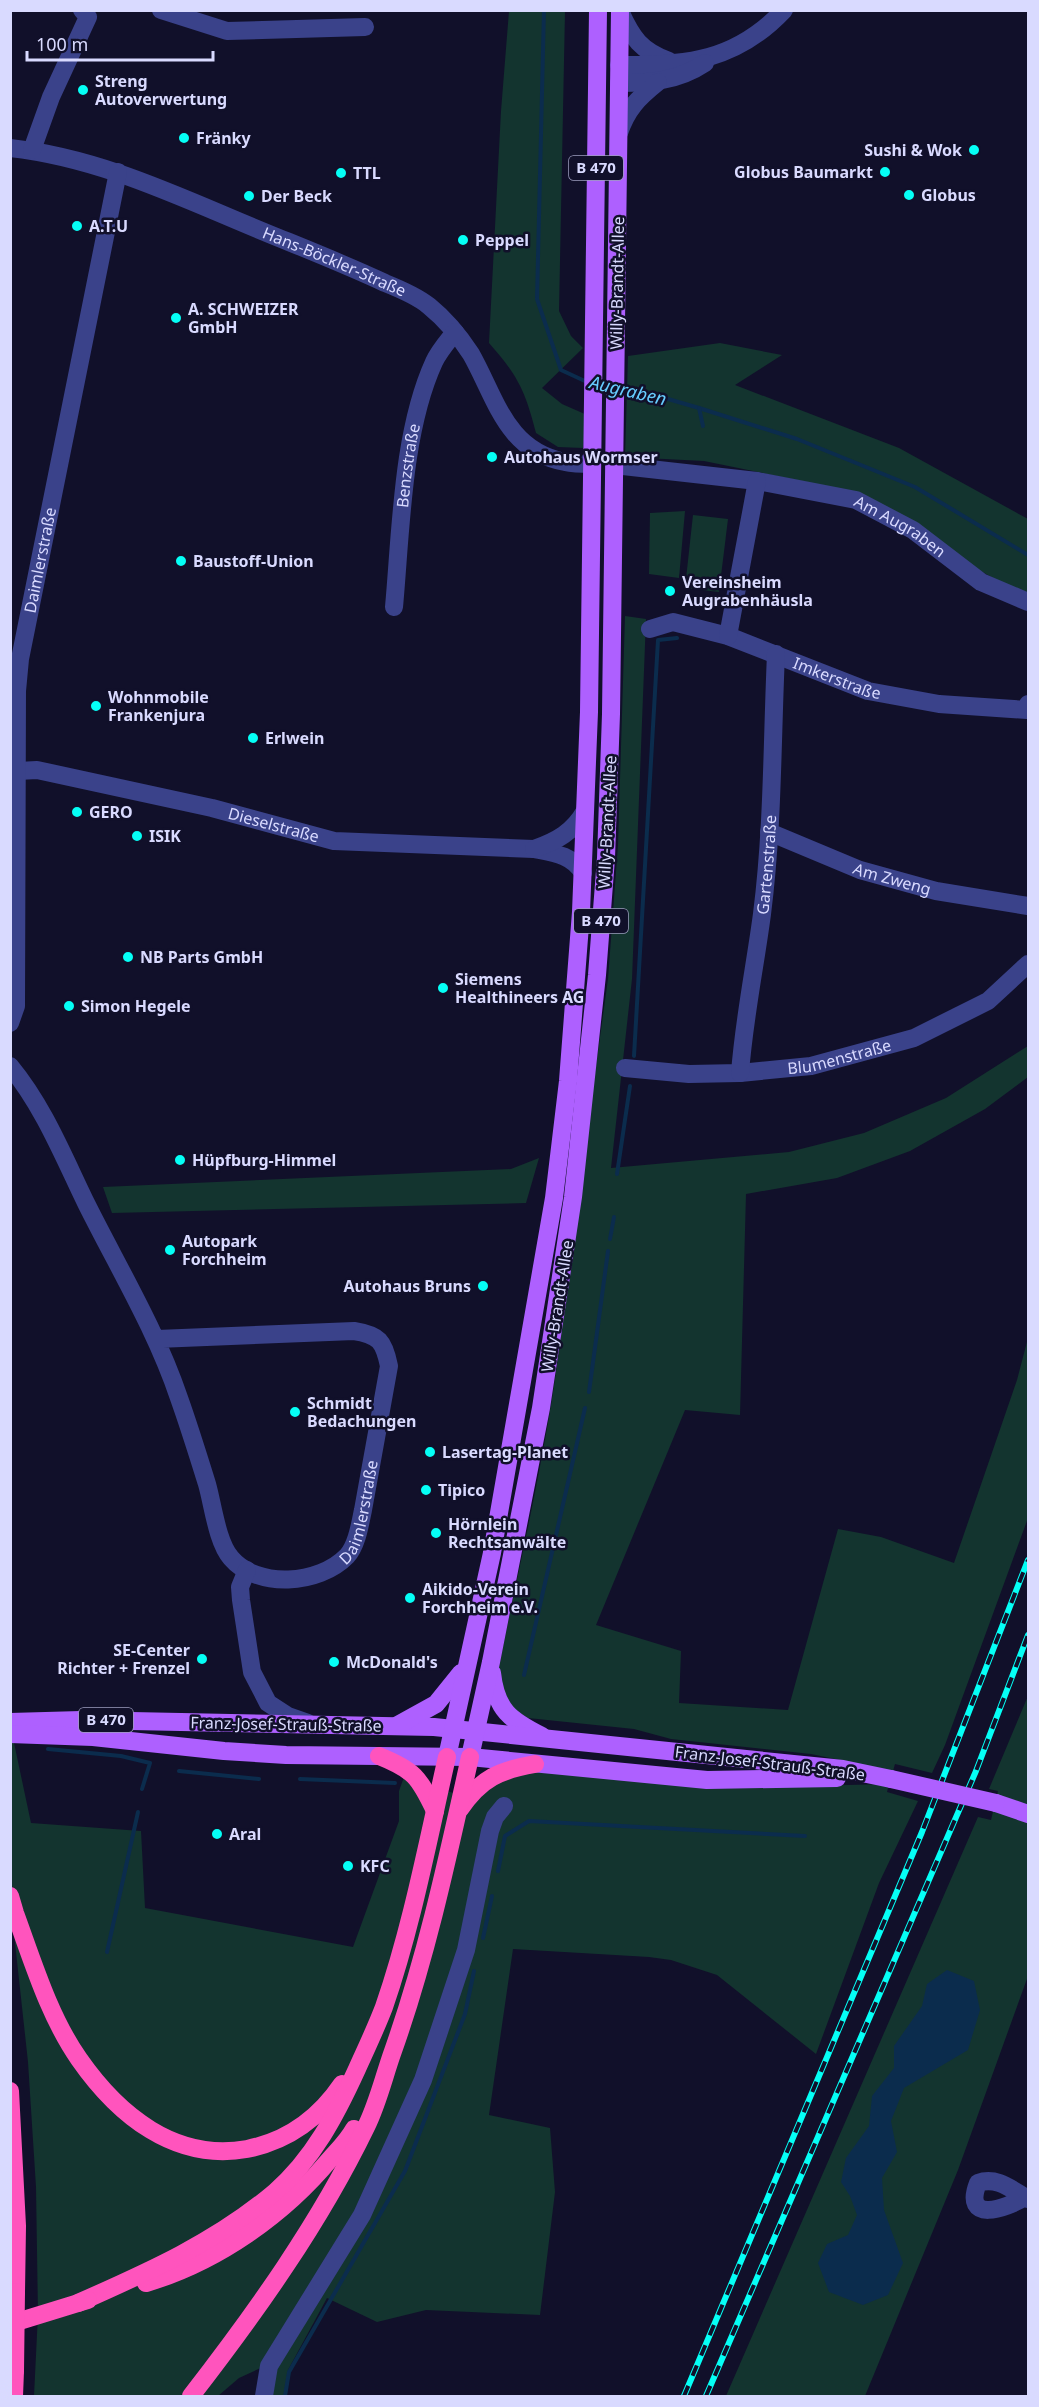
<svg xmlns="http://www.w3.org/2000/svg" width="1039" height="2407" viewBox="0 0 1039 2407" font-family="'Noto Sans',sans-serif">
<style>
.green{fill:#13342f}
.water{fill:#0b2c4d}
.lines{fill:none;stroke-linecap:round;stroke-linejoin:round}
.stream{stroke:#0b2c4d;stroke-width:4}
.minor{stroke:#3a428a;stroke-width:18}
.major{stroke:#ae60ff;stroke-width:18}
.highway{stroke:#ff54bd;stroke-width:18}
.rail-casing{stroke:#05fff6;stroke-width:6}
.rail{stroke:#11102a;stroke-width:4;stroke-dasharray:11;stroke-linecap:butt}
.major-bridge{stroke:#ae60ff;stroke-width:18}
.highway-bridge{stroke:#ff54bd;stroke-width:18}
.poi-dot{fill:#05fff6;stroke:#11102a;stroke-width:2}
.labels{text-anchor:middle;stroke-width:5;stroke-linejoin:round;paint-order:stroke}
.shield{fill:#11102a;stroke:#9d9dbf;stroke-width:1.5}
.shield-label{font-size:15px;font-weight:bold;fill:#d9daff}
.poi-label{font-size:16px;font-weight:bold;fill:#d9daff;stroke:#11102a;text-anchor:start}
.street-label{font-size:16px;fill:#d9daff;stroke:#11102a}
.water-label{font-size:18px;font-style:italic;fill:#67cdff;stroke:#11102a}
</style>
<rect width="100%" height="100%" fill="#11102a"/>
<g class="green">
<path d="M509,11H565L559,311L571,336L583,348L542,388L562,404L587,415L583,448L558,447L536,433C525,390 518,376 489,343L501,111Z"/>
<polygon points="720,343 782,355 735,385 899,448 1028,519 1028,597 966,563 855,492 704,461 625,457 628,356"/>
<polygon points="685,511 679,578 649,574 650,513"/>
<polygon points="693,515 728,519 719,592 685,588"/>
<path d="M625,616L646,619L632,979L611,1168L789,1152L864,1133L946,1098L1028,1046V1077L985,1109L910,1151L837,1178L746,1194L740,1415L685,1410L596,1625L681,1651L679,1703L788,1710L838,1529L881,1537L954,1563L1017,1380L1028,1338V1518L945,1745L932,1773L895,1764L893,1771L811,1754L671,1739L634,1729L528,1718L509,1707L498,1682L499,1667C524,1541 556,1413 566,1284L608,979L618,845Z"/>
<polygon points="539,1158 526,1203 112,1213 103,1187 511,1169"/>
<polygon points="1028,1696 1028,1976 958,2170 865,2396 726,2396 978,1817 991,1820 998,1791 989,1789"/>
<polygon points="10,1724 31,1823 141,1831 145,1908 353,1947 399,1821 399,1791 404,1777 475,1800 486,1788 522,1771 807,1786 889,1784 887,1792 918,1801 879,1883 816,2054 717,1975 671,1960 649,1957 513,1949 489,2115 550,2128 555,2192 540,2315 426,2310 377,2322 327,2298 288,2370 287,2396 267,2396 265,2366 239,2378 218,2396 34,2396 38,2314 36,2187 28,2062 11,1906"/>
</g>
<polygon class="water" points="947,1970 974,1981 980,2010 968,2050 904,2088 891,2121 897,2152 882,2178 884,2210 903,2263 888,2295 863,2305 829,2292 818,2263 827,2244 848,2235 857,2215 850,2196 841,2182 846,2158 869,2126 872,2096 894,2068 894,2046 922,2006 927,1984"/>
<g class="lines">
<g class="stream">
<polyline points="544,10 537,299 561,370 587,382"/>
<polyline points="621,388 644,392 699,408 797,439 915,487 1028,555"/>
<polyline points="699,408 703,426"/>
<polyline points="634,1056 658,640 677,638"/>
<polyline points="617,1174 630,1086"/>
<polyline points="610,1239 614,1217"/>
<polyline points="589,1392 608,1251"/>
<polyline points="524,1675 585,1408"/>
<polyline points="48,1749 121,1756 150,1763 142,1789"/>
<polyline points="179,1771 259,1779"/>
<polyline points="300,1779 395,1783"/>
<polyline points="498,1871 505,1836 529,1821 805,1836"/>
<polyline points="483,1938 492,1896"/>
<polyline points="107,1952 138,1812"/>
<polyline points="285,2396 289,2372 405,2171 465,2014 474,1971"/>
</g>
<g class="minor">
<polyline points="161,10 227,31 365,27"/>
<path d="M620,11C632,38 641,51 669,61"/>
<path d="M619,65C686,66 736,61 784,10"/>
<path d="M619,83C650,83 678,81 705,63"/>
<path d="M619,133C627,109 638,98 658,82"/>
<path id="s1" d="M10,148C110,159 197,206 289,242C321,255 353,268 385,283C400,289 417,296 429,306C445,319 460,337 471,354C496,398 506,451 565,462C574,464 583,464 592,464"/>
<polyline points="32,150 51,97 88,17 82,10"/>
<path id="s2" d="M614,465L757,481L856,500L913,530L981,582L1028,602"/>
<path id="s3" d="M394,607C401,531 402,432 434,362C439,351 448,341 455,332"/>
<path id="s4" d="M650,629L673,622L728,636L868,691L939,704L1027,710L1028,704"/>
<polyline points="728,636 757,481"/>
<path id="s5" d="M18,771L37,770L212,808L334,841L534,849C554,853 572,855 583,873"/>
<path id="s6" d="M769,832L860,870L936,891L1028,906"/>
<path d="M534,849C557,841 573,832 585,811"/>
<path id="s7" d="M10,1023L16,1006L17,691L20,659L118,172"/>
<path id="s8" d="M10,1066C44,1107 64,1158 87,1205C119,1269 156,1330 179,1398C189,1426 198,1455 207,1484C213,1505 217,1542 231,1558C257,1589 319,1585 347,1556C357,1545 360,1524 363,1510L389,1366C384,1341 379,1335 354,1331L157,1339"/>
<path id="s9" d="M625,1068L689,1074L740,1073L811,1066L914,1038L988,1001L1028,964"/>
<path id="s10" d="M740,1073C744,1019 755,967 762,914C773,828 772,741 776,654"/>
<polyline points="247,1570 240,1587 241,1600 252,1672 268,1703 288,1716 308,1723"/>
<path d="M1025,2197C1006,2209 962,2224 978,2183C997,2176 1012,2190 1028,2199"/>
<polyline points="264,2396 269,2366 362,2215 423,2080 466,1950 490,1831 495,1817 504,1806"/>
</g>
<g class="major">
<path d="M492,1673C496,1710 510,1720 542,1736"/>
<polyline points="10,1722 81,1720 434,1727 843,1769 891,1779"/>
<polyline points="398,1725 436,1704 461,1673"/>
<polyline points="10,1734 93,1737 224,1751 286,1755 470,1757 707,1780 837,1778"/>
<polyline points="447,1757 492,1553 554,1198 568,1081 581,912 589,712 598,10"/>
<polyline points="470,1757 491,1662 541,1408 573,1197 597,975 606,858 611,714 620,10"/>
<polyline points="996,1803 1028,1814"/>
</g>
<g class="highway">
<path d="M379,1756C414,1770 419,1777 435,1811"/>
<path d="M460,1809C481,1778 500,1770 535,1764"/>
<path d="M10,1896L15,1913C33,1962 49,2016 79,2059C118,2115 175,2162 247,2149C287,2141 319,2118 342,2084"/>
<polyline points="10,2091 17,2226 16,2292"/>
<path d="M146,2283C217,2262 284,2215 331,2158C339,2149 348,2140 354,2129"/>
<path d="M78,2303C148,2272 216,2242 275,2192C313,2159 336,2115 357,2069C366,2049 376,2028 384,2007C412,1926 428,1840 447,1757"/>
<polyline points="10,2324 88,2300"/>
<polyline points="14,2396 15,2371"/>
<path d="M191,2396C256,2312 319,2224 366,2127C378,2103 384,2076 393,2051C427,1955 448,1856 470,1757"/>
</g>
<g class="rail-casing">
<g id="rail">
<polyline points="684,2396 922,1832 1028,1560"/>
<polyline points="706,2396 976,1771 1028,1635"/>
</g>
</g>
<use href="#rail" class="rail"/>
<polyline class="major-bridge" points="891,1779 996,1803"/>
<polyline class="highway-bridge" points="15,2371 16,2292"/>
</g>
<g class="poi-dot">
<circle cx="83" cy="90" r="6"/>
<circle cx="184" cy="138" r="6"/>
<circle cx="974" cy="150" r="6"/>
<circle cx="885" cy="172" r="6"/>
<circle cx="341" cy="173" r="6"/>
<circle cx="909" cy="195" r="6"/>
<circle cx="249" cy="196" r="6"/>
<circle cx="77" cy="226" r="6"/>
<circle cx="463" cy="240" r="6"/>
<circle cx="176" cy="318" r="6"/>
<circle cx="492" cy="457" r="6"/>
<circle cx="181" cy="561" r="6"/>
<circle cx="670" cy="591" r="6"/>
<circle cx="96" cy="706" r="6"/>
<circle cx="253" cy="738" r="6"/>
<circle cx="77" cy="812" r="6"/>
<circle cx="137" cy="836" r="6"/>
<circle cx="128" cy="957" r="6"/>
<circle cx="443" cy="988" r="6"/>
<circle cx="69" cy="1006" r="6"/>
<circle cx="180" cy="1160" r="6"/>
<circle cx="170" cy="1250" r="6"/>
<circle cx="483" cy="1286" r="6"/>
<circle cx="295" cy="1412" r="6"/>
<circle cx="430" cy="1452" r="6"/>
<circle cx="426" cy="1490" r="6"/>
<circle cx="436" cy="1533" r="6"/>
<circle cx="410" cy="1598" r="6"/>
<circle cx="202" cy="1659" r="6"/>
<circle cx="334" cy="1662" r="6"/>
<circle cx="217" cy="1834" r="6"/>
<circle cx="348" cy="1866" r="6"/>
</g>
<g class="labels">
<g class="shield">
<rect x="569" y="156" width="54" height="24" rx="4.5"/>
<rect x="574" y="909" width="54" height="24" rx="4.5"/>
<rect x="79" y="1708" width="54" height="24" rx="4.5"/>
</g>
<g class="shield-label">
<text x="596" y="173">B 470</text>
<text x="601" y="926">B 470</text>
<text x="106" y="1725">B 470</text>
</g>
<g class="poi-label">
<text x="95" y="87">Streng<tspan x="95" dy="18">Autoverwertung</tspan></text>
<text x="196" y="144">Fränky</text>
<text x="962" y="156" text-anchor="end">Sushi &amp; Wok</text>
<text x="873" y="178" text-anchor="end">Globus Baumarkt</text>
<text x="353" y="179">TTL</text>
<text x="921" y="201">Globus</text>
<text x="261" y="202">Der Beck</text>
<text x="89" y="232">A.T.U</text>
<text x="475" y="246">Peppel</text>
<text x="188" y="315">A. SCHWEIZER<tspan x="188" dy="18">GmbH</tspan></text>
<text x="504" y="463">Autohaus Wormser</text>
<text x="193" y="567">Baustoff-Union</text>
<text x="682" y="588">Vereinsheim<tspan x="682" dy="18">Augrabenhäusla</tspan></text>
<text x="108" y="703">Wohnmobile<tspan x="108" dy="18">Frankenjura</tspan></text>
<text x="265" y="744">Erlwein</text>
<text x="89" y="818">GERO</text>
<text x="149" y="842">ISIK</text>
<text x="140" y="963">NB Parts GmbH</text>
<text x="455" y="985">Siemens<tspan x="455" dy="18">Healthineers AG</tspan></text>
<text x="81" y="1012">Simon Hegele</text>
<text x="192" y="1166">Hüpfburg-Himmel</text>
<text x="182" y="1247">Autopark<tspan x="182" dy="18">Forchheim</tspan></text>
<text x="471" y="1292" text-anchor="end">Autohaus Bruns</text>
<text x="307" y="1409">Schmidt<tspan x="307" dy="18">Bedachungen</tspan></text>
<text x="442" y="1458">Lasertag-Planet</text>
<text x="438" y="1496">Tipico</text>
<text x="448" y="1530">Hörnlein<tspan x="448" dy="18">Rechtsanwälte</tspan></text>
<text x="422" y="1595">Aikido-Verein<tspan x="422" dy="18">Forchheim e.V.</tspan></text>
<text x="190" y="1656" text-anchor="end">SE-Center<tspan x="190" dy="18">Richter + Frenzel</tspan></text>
<text x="346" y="1668">McDonald's</text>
<text x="229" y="1840">Aral</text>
<text x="360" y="1872">KFC</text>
</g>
<g class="street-label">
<text dy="6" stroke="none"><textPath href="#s1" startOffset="345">Hans-Böckler-Straße</textPath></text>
<text transform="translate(617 283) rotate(-89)" y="6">Willy-Brandt-Allee</text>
<text dy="6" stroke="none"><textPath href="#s3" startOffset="142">Benzstraße</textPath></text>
<text dy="6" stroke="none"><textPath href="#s2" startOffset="296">Am Augraben</textPath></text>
<text dy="6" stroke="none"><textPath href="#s7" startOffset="466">Daimlerstraße</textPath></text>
<text dy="6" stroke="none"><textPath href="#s4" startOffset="198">Imkerstraße</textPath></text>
<text transform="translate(607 822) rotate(-87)" y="6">Willy-Brandt-Allee</text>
<text dy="6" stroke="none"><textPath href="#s5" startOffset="262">Dieselstraße</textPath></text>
<text dy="6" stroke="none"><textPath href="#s10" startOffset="210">Gartenstraße</textPath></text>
<text dy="6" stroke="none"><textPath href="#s6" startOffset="132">Am Zweng</textPath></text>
<text dy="6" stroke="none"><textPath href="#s9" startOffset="216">Blumenstraße</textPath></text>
<text transform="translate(557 1306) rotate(-81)" y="6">Willy-Brandt-Allee</text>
<text dy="6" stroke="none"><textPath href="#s8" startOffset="716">Daimlerstraße</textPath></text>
<text transform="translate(286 1724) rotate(1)" y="6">Franz-Josef-Strauß-Straße</text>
<text transform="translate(770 1763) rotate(7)" y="6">Franz-Josef-Strauß-Straße</text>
</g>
<g class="water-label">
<text transform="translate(628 391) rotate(13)" y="6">Augraben</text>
</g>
</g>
<rect width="1039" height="2407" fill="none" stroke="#d9daff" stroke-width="24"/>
<path d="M27 51v9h186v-9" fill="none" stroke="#d9daff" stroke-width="3"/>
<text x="36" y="51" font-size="18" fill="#d9daff" stroke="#11102a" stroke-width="4.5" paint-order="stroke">100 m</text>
</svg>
